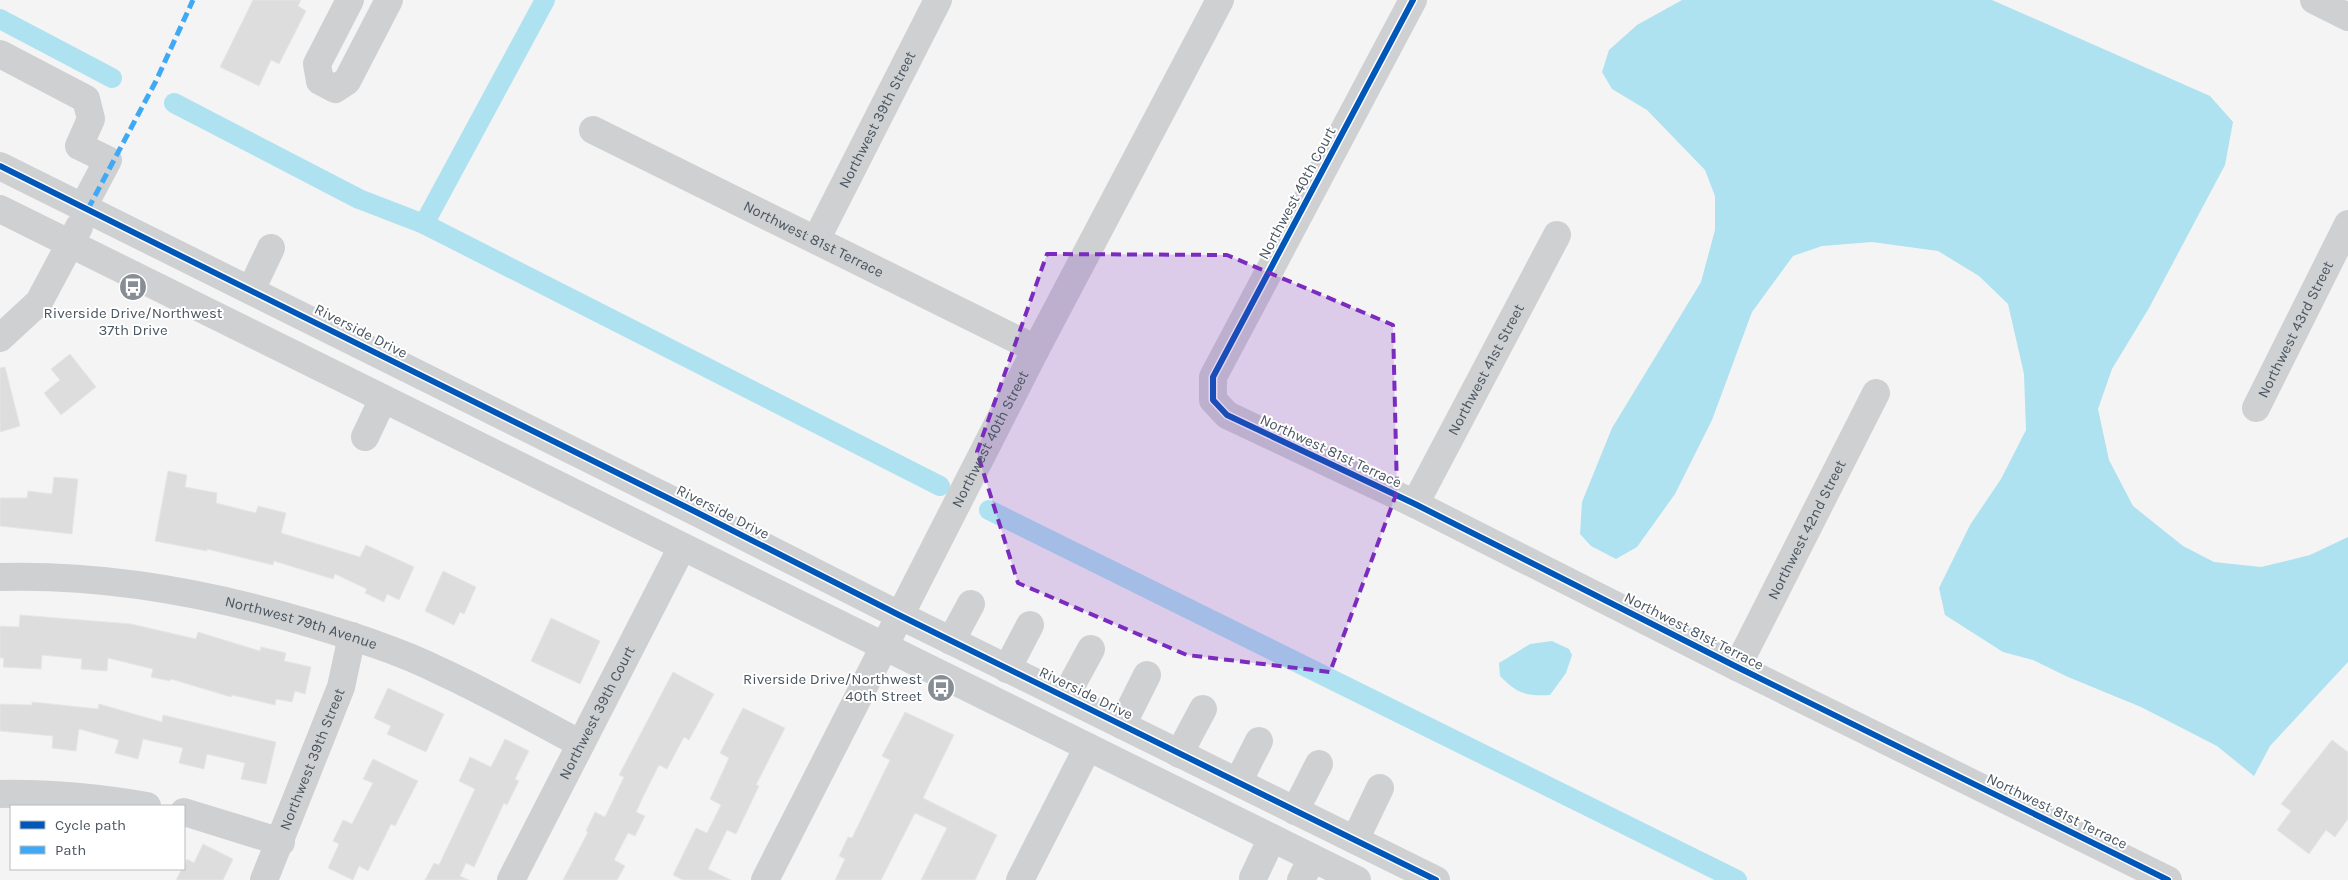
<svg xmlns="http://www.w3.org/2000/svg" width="2348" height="880" viewBox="0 0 2348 880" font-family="Karla,sans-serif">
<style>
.water{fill:#aee2f0}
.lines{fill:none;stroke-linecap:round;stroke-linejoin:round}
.canal{stroke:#aee2f0;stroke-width:20}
.building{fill:#ddddde;stroke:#e5e6e7}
.minor{stroke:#ced0d2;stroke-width:28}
.quiet{stroke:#3fa9f5;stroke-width:5;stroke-dasharray:10 5;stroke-linecap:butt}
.cycleway-casing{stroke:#fff;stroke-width:9}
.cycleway{stroke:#0057b8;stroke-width:6}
.marked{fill:#7b2cbf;fill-opacity:0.2;stroke:#7b2cbf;stroke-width:4;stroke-dasharray:10 6;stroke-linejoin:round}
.labels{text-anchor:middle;stroke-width:4;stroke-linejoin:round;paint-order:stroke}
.street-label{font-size:15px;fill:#4a5661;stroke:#fff}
.poi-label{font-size:15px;fill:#4a5661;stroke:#fff}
</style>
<rect width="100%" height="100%" fill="#f4f4f4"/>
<g class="water">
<polygon points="1682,0 1992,0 2210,96 2233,122 2225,165 2149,308 2112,369 2098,409 2109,460 2133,506 2183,546 2214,562 2261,567 2310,555 2348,537 2348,662 2270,746 2254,776 2217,746 2141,707 2068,677 2033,660 2003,652 1945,615 1939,588 1970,525 2001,479 2026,430 2024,374 2008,304 1979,276 1938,251 1872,242 1822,246 1793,256 1752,312 1712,420 1675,494 1637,547 1616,559 1591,546 1580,534 1582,502 1612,428 1701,282 1715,230 1715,196 1705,170 1647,110 1612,89 1602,72 1609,50 1637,25"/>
<path d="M1552,641L1569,649L1572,655L1566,673L1550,695C1525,696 1518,694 1500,676L1499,663L1530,644Z"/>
</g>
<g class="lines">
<g class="canal">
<polyline points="0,19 112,78"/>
<polyline points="174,103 359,199 424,224 940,486"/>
<polyline points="424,224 545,0"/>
<polyline points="989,510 1737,880"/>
</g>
</g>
<g class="building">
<polygon points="253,0 301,0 298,6 306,11 279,64 271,60 259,86 220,67"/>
<polygon points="70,354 96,387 61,415 44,393 60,380 51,369"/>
<polygon points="5,367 20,426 0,432 0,368"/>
<polygon points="168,471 187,475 185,487 217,493 216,503 256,513 258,506 286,513 281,533 360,557 366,545 414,567 399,600 387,594 384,602 365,593 367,589 335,574 333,579 274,561 273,565 207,549 207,551 155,541"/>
<polygon points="54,477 78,479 72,534 0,526 0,498 27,498 28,491 52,494"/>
<polygon points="443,571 476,587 464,614 460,612 454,625 425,611"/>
<polygon points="20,615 131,624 196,639 198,632 260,651 261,647 286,653 284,661 311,667 305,694 295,691 292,702 276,699 275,705 232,695 231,697 171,679 170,681 151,677 153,669 108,658 107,671 81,669 82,659 42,655 41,669 3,667 4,658 0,658 0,626 19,627"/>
<polygon points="551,618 600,641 580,684 531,661"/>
<polygon points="673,672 714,694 689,740 684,737 667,769 659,765 642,799 636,812 645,816 635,836 628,833 614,860 625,866 617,880 563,880 588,832 586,831 595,812 605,817 624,777 619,775"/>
<polygon points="388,688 444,714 426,752 387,734 391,726 374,718"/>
<polygon points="32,702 98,709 99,704 162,722 163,715 276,742 266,784 241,779 245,763 207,754 204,769 179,763 183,748 143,739 138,759 115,753 119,740 79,729 76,751 52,748 53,736 0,731 0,704 32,705"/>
<polygon points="743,708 785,728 756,785 759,786 736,834 727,830 708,869 731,880 683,880 673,875 696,828 707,833 721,805 710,799 729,758 720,753"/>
<polygon points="905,712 954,735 923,798 997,835 975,880 921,880 947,828 915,813 881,880 835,880 845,859 839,856 848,837 852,838 890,760 882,756"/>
<polygon points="505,739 529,751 515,779 519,781 507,805 504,803 474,867 466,863 460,876 469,880 425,880 434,863 439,865 475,789 459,781 470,757 491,767"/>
<polygon points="2332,740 2348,752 2348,819 2335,837 2326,830 2309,854 2277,830 2291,811 2281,804"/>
<polygon points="373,759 418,781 395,826 391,824 368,871 359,866 353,880 328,868 339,844 333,841 343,820 352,824 373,783 363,779"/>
<polygon points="203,844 233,859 223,880 176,880 187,859 194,863"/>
</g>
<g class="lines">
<g class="minor">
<polyline points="350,0 317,64 320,81 335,89 347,81 389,0"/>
<polyline points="1413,0 1213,377 1213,400 1227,415 1415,504 1737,667 2168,880"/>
<polyline points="2314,0 2348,17"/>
<polyline points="0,54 86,99 91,119 79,146 108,160 83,207"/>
<path id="s1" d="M593,130L1036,349"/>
<polyline points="0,166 696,512 899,615 1436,880"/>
<polyline points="0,209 1357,880"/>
<path id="s2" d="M816,240L938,0"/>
<polyline points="251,290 271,248"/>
<polyline points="0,338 39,302 79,227"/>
<path id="s3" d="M2256,408L2348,224"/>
<polyline points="365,437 383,399"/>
<path id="s4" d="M1415,504L1557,235"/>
<path id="s5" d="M0,577C107,574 210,593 312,624C355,637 400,651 440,671C488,693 534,719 581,744"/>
<polyline points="951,641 971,604"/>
<path id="s6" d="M1737,667L1876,393"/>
<polyline points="1007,669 1030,625"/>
<polyline points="1065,697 1091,649"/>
<polyline points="1122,725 1147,675"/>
<polyline points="1179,754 1203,709"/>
<polyline points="1238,782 1259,741"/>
<path d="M0,794C49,793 99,798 147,806"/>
<polyline points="1295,811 1319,764"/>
<polyline points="184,812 281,842"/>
<polyline points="1355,840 1380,788"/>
<polyline points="1253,878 1272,838"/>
<path id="s7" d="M264,880L341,687L352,636"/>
<path id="s8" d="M511,880L682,547"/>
<path id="s9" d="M765,880L1036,349L1220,0"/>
<polyline points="1020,880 1088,747"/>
<polyline points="1301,880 1312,858"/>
</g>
<polyline class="quiet" points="88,209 156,81 193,0"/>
<g class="cycleway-casing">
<g id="cycleway">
<polyline points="1413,0 1213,377 1213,400 1227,415 1415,504 1737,667 2168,880"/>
<polyline points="0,166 696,512 899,615 1436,880"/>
</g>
</g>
<use href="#cycleway" class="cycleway"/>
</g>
<path class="marked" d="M1047,254L1227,255L1393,325L1397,492L1330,672L1187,655L1018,583L977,452Z"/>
<defs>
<g id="bus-disc" transform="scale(1.4375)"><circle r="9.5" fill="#868d94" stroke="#fff"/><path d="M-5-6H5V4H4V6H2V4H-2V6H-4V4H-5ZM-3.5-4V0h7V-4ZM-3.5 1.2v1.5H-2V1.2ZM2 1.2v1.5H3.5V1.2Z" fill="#fff"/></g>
</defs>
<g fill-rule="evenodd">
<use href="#bus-disc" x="133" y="287"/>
<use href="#bus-disc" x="941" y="688"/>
</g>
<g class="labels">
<g class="street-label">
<text dy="5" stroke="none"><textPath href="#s2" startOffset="135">Northwest 39th Street</textPath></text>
<text transform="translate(1297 193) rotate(-62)" y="5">Northwest 40th Court</text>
<text dy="5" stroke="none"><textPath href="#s1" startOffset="246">Northwest 81st Terrace</textPath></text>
<text dy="5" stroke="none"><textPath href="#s3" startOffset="88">Northwest 43rd Street</textPath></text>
<text transform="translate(361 331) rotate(27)" y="5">Riverside Drive</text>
<text dy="5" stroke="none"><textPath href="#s4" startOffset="152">Northwest 41st Street</textPath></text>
<text dy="5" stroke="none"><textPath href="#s9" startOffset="495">Northwest 40th Street</textPath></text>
<text transform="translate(1331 451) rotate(25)" y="5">Northwest 81st Terrace</text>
<text transform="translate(723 512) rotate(27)" y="5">Riverside Drive</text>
<text dy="5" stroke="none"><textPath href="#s6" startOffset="154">Northwest 42nd Street</textPath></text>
<text dy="5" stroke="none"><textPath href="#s5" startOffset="306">Northwest 79th Avenue</textPath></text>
<text transform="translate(1694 631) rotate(27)" y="5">Northwest 81st Terrace</text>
<text transform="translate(1086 693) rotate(26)" y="5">Riverside Drive</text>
<text dy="5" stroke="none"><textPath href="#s8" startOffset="188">Northwest 39th Court</textPath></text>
<text dy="5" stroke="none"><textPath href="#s7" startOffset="130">Northwest 39th Street</textPath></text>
<text transform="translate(2057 811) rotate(26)" y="5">Northwest 81st Terrace</text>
</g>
<g class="poi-label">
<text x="133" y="318">Riverside Drive/Northwest<tspan x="133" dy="17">37th Drive</tspan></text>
<text x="922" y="684" text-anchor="end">Riverside Drive/Northwest<tspan x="922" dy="17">40th Street</tspan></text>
</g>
</g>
<rect x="10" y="805" width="175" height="65" fill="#ffffff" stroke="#b7bbc0"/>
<rect x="20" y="821" width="25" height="8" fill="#0057b8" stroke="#b7bbc0"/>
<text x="55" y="830" font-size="15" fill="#4a5661">Cycle path</text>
<rect x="20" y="846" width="25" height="8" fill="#3fa9f5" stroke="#b7bbc0"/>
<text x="55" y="855" font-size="15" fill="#4a5661">Path</text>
</svg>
